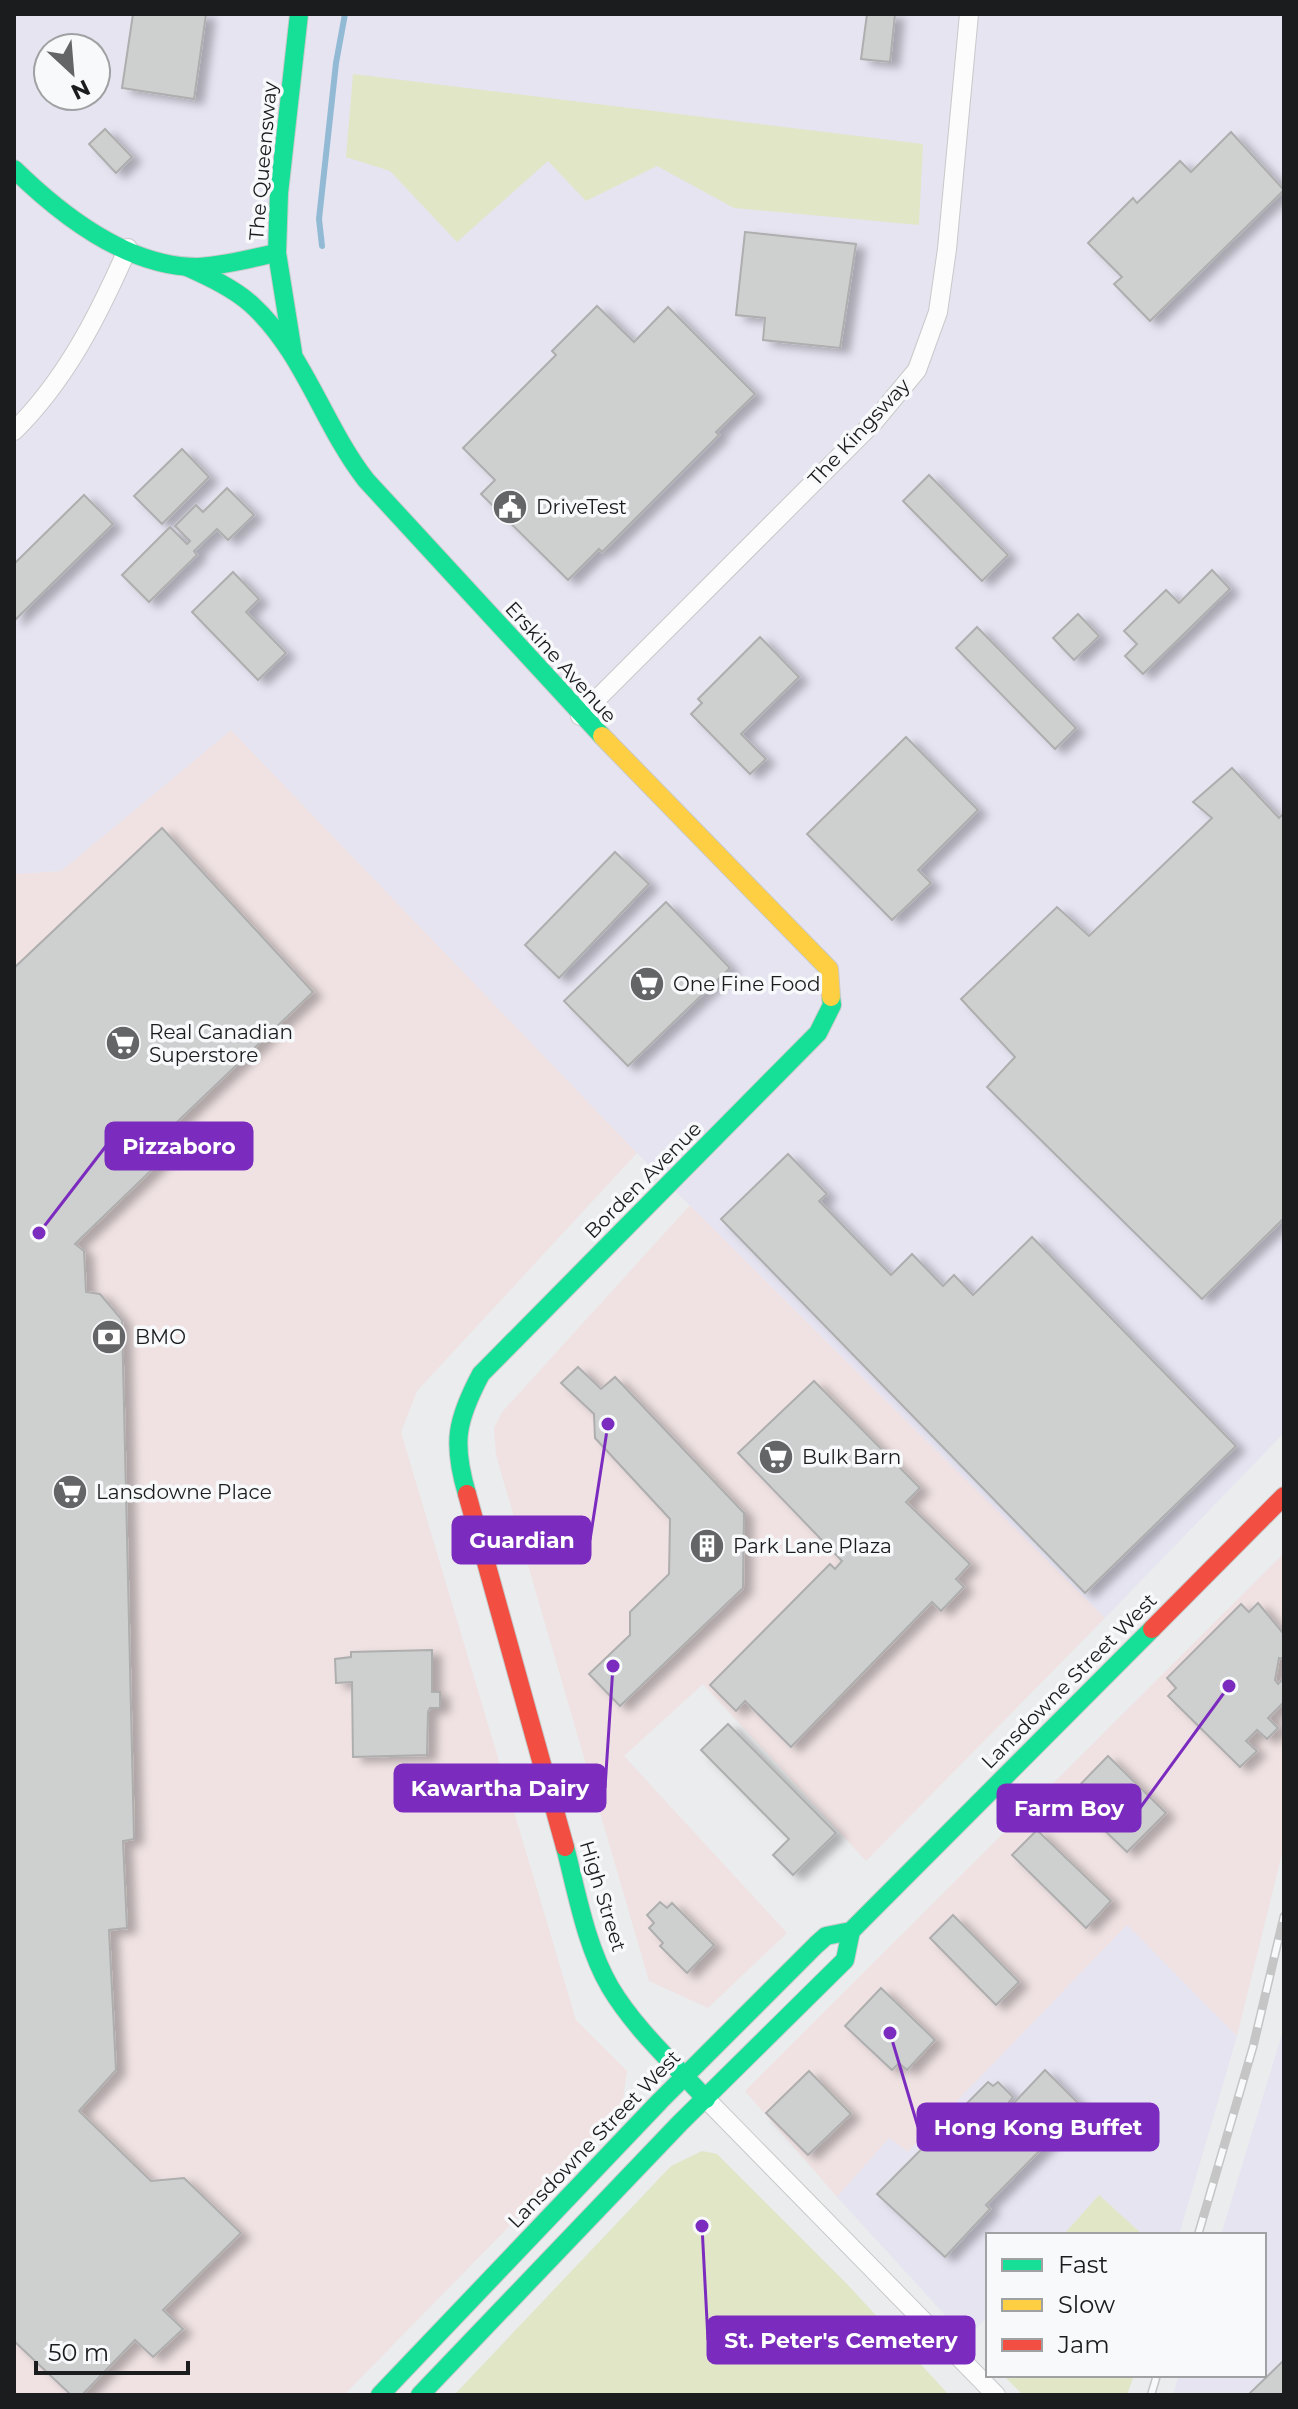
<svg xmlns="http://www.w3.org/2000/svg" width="1298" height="2409" viewBox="0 0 1298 2409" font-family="Montserrat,sans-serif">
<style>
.commercial{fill:#f0e2e3}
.industrial{fill:#e6e4f1;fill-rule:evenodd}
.green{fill:#e1e6c7}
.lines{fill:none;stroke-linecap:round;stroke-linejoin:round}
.stream{stroke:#93bad4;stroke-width:6}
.building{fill:#cecfcf;stroke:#aeaeaf;stroke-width:2;filter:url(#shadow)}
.street-casing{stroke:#c8c9ca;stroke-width:20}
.fast-casing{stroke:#c8c9ca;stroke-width:20}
.slow-casing{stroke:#c8c9ca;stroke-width:20}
.jam-casing{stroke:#c8c9ca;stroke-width:20}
.street{stroke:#fcfcfc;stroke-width:18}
.fast{stroke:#16e098;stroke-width:18}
.slow{stroke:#ffcf43;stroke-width:18}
.jam{stroke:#f24e42;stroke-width:18}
.rail-casing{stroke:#c5c5c6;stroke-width:9}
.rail{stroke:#f7f9fb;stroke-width:6;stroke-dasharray:18;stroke-linecap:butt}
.labels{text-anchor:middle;stroke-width:7;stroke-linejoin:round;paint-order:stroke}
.street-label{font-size:20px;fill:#1b1c1d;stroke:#f7f9fb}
.poi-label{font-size:20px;fill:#1b1c1d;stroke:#f7f9fb;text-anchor:start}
.leader{fill:none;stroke:#7b2cbf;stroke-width:3}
.callout-dot{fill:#7b2cbf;stroke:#f7f9fb;stroke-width:3}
.callout{fill:#7b2cbf;stroke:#7b2cbf;stroke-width:3}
.callout-label{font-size:22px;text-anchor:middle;font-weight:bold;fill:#fff}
</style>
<defs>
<filter id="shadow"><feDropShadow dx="9" dy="5" stdDeviation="4" flood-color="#0004"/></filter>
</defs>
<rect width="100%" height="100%" fill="#eaeced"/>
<g class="commercial">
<polygon points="231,730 637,1153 417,1391 401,1432 576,2020 627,2071 621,2112 344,2395 14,2395 14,874 61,871"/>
<polygon points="691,1204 1105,1618 866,1861 703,1684 624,1756 787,1933 708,2008 649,1981 496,1455 494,1428 502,1412"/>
<polygon points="1284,1553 1284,1846 1237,2036 1127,1925 908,2152 889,2139 837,2197 745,2091"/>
</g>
<g class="industrial">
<path d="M14,14H1284V1433L1105,1618L637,1153L231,730L61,871L14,874ZM48,48H96V96H48Z"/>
<polygon points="1127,1925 1237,2036 1179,2235 1143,2235 1099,2196 1063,2235 988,2235 988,2316 967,2339 837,2197 889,2138 908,2152"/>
<polygon points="1284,2027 1284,2395 1173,2395 1179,2375 1264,2375 1264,2235 1221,2235"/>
</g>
<g class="green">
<polygon points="353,74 923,144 919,225 734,208 657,166 586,201 548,161 457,242 390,171 346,157"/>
<polygon points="702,2151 717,2154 848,2285 949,2395 454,2395 671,2166"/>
<polygon points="1099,2195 1143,2235 1063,2235"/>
<polygon points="1003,2375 1134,2375 1127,2395 1023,2395"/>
</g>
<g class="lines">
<polyline class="stream" points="322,246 319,219 336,63 345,14"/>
</g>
<g class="building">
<polygon points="133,14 206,14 194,99 122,88"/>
<polygon points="867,14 895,14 890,62 861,59"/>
<polygon points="105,129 132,157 116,173 89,144"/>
<polygon points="1231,132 1284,190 1150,321 1114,284 1122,277 1088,243 1133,198 1137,203 1180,161 1191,172"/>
<polygon points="745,232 856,244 840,348 763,340 765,318 736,315"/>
<polygon points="597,306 634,342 668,307 755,394 716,432 719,435 602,552 599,549 568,580 481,494 495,480 463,448 556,355 552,351"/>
<polygon points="182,449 209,477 162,524 134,496"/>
<polygon points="929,475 1008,555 982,581 903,501"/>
<polygon points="227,488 254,515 228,540 217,529 194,551 197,555 149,602 122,575 170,527 187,544 190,541 175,526 196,505 203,512"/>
<polygon points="84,495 113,524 14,621 14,564"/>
<polygon points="1212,570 1230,589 1143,674 1125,656 1137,644 1124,631 1166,590 1179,603"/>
<polygon points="233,572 259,599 246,612 286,653 258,680 192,612"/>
<polygon points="1078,614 1099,636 1074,660 1053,638"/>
<polygon points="977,627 1076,728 1055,749 956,648"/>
<polygon points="760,637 799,677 741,734 766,759 750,774 691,714 702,703 698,699"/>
<polygon points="906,737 978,810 918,870 931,883 892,920 807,834"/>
<polygon points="1232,768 1279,818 1284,813 1284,1218 1202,1299 987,1087 1015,1057 961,999 1057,907 1089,936 1212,818 1193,802"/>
<polygon points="162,828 313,992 154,1144 165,1157 75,1244 84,1251 86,1292 100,1294 122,1320 134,1839 123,1841 127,1928 109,1930 116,2070 79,2111 151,2181 184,2178 241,2233 163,2310 183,2329 153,2357 135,2340 82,2395 71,2395 14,2341 14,968"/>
<polygon points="615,852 649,884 559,978 525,945"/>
<polygon points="666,902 730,968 628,1066 564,1001"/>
<polygon points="788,1154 827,1194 819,1201 891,1275 912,1254 943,1286 954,1275 973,1295 1032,1237 1236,1446 1085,1593 721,1219"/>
<polygon points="578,1367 601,1389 615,1377 744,1513 743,1588 620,1706 589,1674 630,1635 630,1612 669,1574 670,1519 595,1438 594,1414 561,1383"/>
<polygon points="814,1381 920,1488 906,1502 970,1564 956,1579 964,1587 941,1611 932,1602 791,1747 745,1701 736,1711 710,1685 830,1564 835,1569 842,1561 738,1453"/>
<polygon points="1258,1603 1283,1633 1284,1629 1284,1659 1279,1658 1275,1680 1278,1684 1284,1678 1284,1702 1268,1718 1278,1728 1267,1739 1257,1730 1246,1741 1257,1751 1240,1767 1168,1696 1176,1688 1167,1678 1241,1604 1249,1612"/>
<polygon points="432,1650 432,1692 440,1692 440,1708 430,1708 428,1712 427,1755 353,1757 352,1682 336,1683 335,1659 351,1657 351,1652"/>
<polygon points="728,1724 836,1833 793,1875 773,1855 789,1839 701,1750"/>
<polygon points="1108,1756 1166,1813 1127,1852 1069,1796"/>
<polygon points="1037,1830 1111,1901 1086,1928 1012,1855"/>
<polygon points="660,1902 667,1908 672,1903 714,1945 687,1973 660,1946 663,1943 649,1928 654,1923 647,1915"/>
<polygon points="953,1915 1019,1982 996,2005 930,1938"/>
<polygon points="881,1988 935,2040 907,2070 899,2063 892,2070 845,2026"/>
<polygon points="1045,2070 1079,2104 1060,2124 1063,2127 986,2205 990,2209 945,2257 877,2194 988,2082 993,2086 998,2082 1013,2097 1009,2102 1012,2105"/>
<polygon points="809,2071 851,2114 808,2155 766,2113"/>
<polygon points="1284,2360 1284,2395 1248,2395"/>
</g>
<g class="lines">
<g class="street-casing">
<g id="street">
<path d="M14,431C66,380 99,314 128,248"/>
<polyline points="580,716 873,423 917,370 938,312 947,249 969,14"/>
<polyline points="706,2099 996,2395"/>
</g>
</g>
<g class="fast-casing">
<g id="fast">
<path d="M14,169C61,215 128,267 197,267C224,266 251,258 277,253"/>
<path d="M187,267C209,277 233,288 251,304C304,352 323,425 366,480L602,736"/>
<polyline points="293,353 277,253 279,193 299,14"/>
<path d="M467,1494C452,1443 456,1421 481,1374L818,1033L832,1005L831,997"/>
<path d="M565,1847C577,1893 586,1946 610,1987C635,2029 673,2063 706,2099"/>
<polyline points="380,2395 660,2101 816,1945 826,1936 851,1931 1152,1629"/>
<polyline points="420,2395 680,2123 845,1960 851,1931"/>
</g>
</g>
<g class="slow-casing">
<polyline id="slow" points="602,736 829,969 831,997"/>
</g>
<g class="jam-casing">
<g id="jam">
<polyline points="467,1494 565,1847"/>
<polyline points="1152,1629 1284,1496"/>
</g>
</g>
<use href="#street" class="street"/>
<use href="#fast" class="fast"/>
<use href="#slow" class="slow"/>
<use href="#jam" class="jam"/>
<g class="rail-casing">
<g id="rail">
<polyline points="1198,2235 1253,2047 1284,1916"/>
<polyline points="1151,2395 1157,2375"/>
</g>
</g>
<use href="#rail" class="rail"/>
</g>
<defs>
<g id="civic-disc" transform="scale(1.8)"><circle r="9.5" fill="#636566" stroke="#f7f9fb"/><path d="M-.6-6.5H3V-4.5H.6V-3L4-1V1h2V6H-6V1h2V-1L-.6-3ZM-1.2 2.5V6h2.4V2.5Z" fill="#fff"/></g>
<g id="supermarket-disc" transform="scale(1.8)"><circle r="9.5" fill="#636566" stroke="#f7f9fb"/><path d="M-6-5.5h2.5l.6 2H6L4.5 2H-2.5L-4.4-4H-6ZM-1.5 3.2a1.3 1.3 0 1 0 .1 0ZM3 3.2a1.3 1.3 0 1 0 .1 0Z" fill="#fff"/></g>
<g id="bank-disc" transform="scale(1.8)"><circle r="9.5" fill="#636566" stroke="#f7f9fb"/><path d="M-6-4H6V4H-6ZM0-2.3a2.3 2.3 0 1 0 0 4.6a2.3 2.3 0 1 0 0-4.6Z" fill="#fff"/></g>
<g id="building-disc" transform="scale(1.8)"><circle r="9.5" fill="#636566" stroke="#f7f9fb"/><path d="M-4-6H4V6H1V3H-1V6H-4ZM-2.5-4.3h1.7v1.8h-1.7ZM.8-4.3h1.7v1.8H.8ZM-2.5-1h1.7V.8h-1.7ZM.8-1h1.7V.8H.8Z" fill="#fff"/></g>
</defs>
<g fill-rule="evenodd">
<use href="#civic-disc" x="510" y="507"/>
<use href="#supermarket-disc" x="647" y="984"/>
<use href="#supermarket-disc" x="123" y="1043"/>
<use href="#bank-disc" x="109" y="1337"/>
<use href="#supermarket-disc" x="776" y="1457"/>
<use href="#supermarket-disc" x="70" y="1492"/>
<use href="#building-disc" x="707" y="1546"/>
</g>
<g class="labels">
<g class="street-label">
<text transform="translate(263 161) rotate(-85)" y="7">The Queensway</text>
<text transform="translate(859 432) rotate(-47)" y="7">The Kingsway</text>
<text transform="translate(561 662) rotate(48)" y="7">Erskine Avenue</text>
<text transform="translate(643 1180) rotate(-45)" y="7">Borden Avenue</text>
<text transform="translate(1069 1681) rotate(-45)" y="7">Lansdowne Street West</text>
<text transform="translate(603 1896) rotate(73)" y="7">High Street</text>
<text transform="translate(594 2139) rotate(-46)" y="7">Lansdowne Street West</text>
</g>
<g class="poi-label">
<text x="536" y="514">DriveTest</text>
<text x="673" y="991">One Fine Food</text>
<text x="149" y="1039">Real Canadian<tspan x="149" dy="23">Superstore</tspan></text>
<text x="135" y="1344">BMO</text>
<text x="802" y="1464">Bulk Barn</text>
<text x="96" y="1499">Lansdowne Place</text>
<text x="733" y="1553">Park Lane Plaza</text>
</g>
</g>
<path class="leader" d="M39 1233L106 1146M608 1424L590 1540M613 1666L605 1788M1229 1686L1140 1808M890 2033L918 2127M702 2226L708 2340"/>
<g class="callout-dot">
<circle cx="39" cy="1233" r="8"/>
<circle cx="608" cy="1424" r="8"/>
<circle cx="613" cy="1666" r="8"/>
<circle cx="1229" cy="1686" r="8"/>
<circle cx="890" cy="2033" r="8"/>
<circle cx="702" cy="2226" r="8"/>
</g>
<g class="callout">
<rect x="106" y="1123" width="146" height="46" rx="8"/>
<rect x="453" y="1517" width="137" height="46" rx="8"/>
<rect x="395" y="1765" width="210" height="46" rx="8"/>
<rect x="998" y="1785" width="142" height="46" rx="8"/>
<rect x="918" y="2104" width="240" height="46" rx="8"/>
<rect x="708" y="2317" width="266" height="46" rx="8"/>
</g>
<g class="callout-label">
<text x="179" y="1154">Pizzaboro</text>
<text x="522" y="1548">Guardian</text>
<text x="500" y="1796">Kawartha Dairy</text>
<text x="1069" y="1816">Farm Boy</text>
<text x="1038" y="2135">Hong Kong Buffet</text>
<text x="841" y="2348">St. Peter's Cemetery</text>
</g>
<rect width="1298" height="2409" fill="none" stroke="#1b1c1d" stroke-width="32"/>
<rect x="986" y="2233" width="280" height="144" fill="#f7f9fb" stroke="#9fa1a2" stroke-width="2"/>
<rect x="1002" y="2259" width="40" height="12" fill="#16e098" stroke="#9fa1a2" stroke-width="2"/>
<text x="1058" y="2273" font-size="24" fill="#1b1c1d">Fast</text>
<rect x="1002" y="2299" width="40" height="12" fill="#ffcf43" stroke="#9fa1a2" stroke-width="2"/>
<text x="1058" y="2313" font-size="24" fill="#1b1c1d">Slow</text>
<rect x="1002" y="2339" width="40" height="12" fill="#f24e42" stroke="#9fa1a2" stroke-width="2"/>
<text x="1058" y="2353" font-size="24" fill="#1b1c1d">Jam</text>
<g transform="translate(72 72) rotate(154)"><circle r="38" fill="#f7f9fb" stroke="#9fa1a2" stroke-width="2"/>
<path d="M0-6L14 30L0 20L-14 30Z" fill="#636566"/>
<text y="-12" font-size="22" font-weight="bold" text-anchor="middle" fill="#1b1c1d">N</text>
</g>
<path d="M36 2361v12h152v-12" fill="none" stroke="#1b1c1d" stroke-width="4"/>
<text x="48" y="2361" font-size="24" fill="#1b1c1d" stroke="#f7f9fb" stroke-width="6" paint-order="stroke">50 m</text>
</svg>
